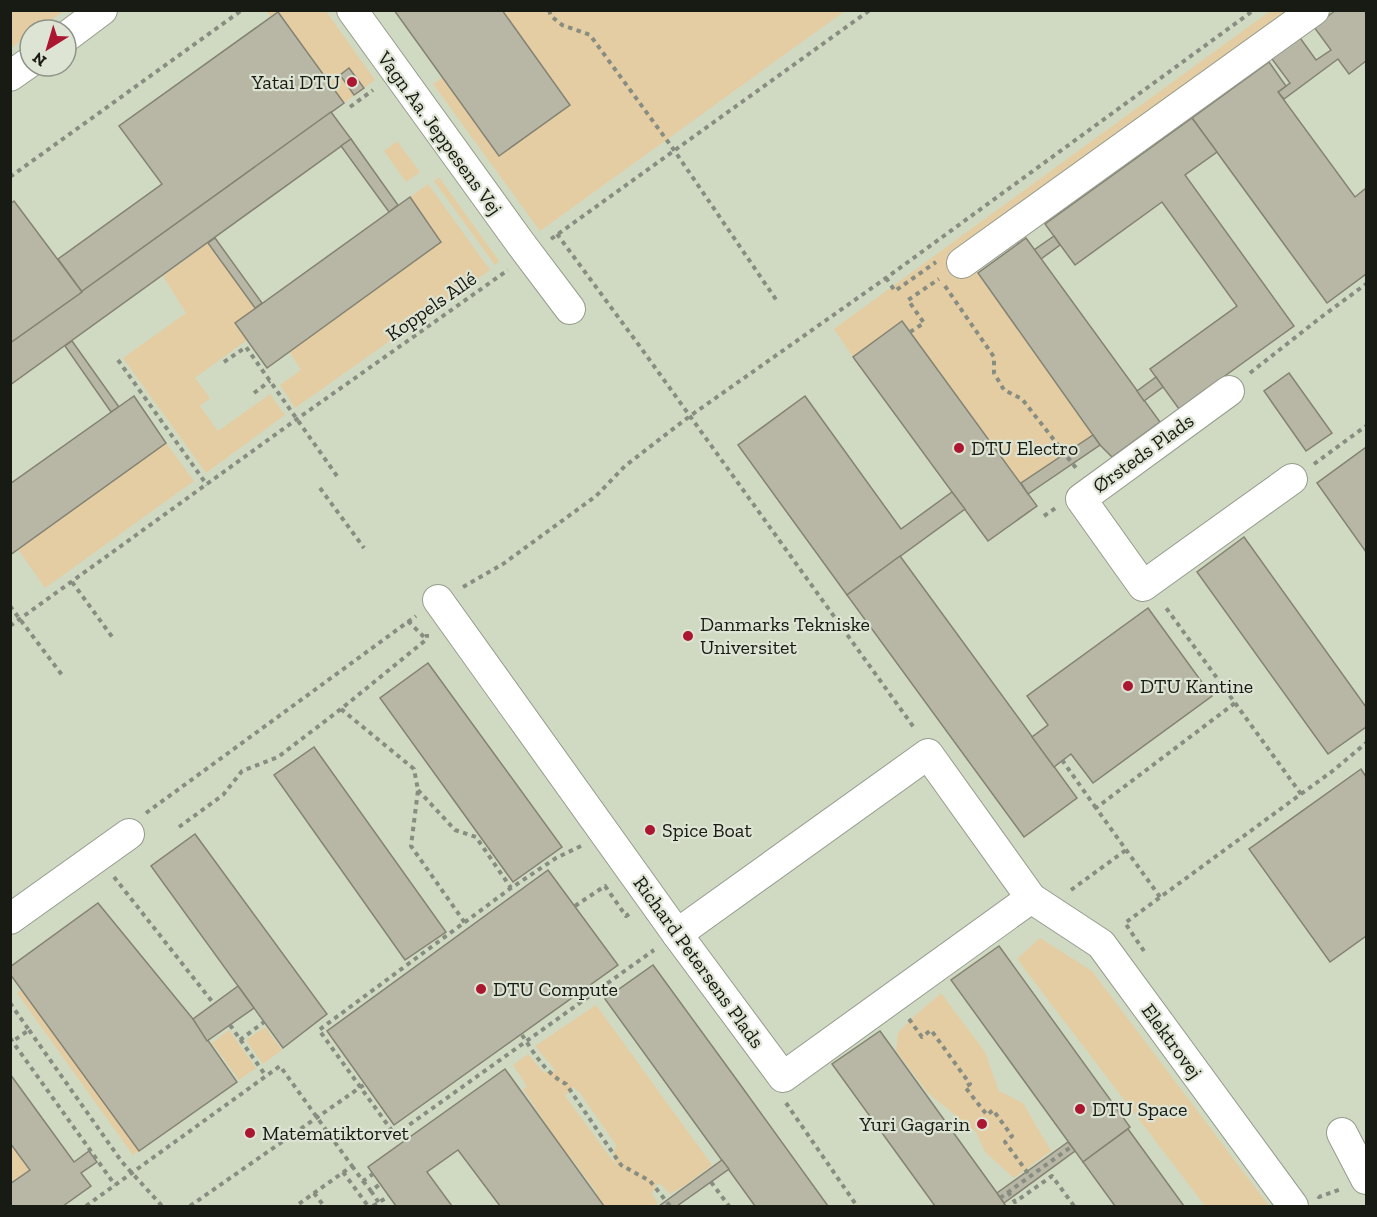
<svg xmlns="http://www.w3.org/2000/svg" width="1377" height="1217" viewBox="0 0 1377 1217" font-family="'Zilla Slab',serif">
<style>
.built{fill:#d0dac2;fill-rule:evenodd}
.green{fill:#e5cda3;fill-rule:evenodd}
.building{fill:#b8b7a6;stroke:#848373;stroke-width:1.5}
.lines{fill:none;stroke-linecap:round;stroke-linejoin:round}
.minor-casing{stroke:#969c8d;stroke-width:32}
.path{stroke:#888d81;stroke-width:4;stroke-dasharray:4.5 4.5;stroke-linecap:butt}
.minor{stroke:#fff;stroke-width:30}
.poi-dot{fill:#ab1631;stroke:#dde4d3;stroke-width:2}
.labels{text-anchor:middle;stroke-width:4.5;stroke-linejoin:round;paint-order:stroke}
.poi-label{font-size:20px;fill:#181a14;stroke:#dde4d3;text-anchor:start}
.street-label{font-size:20px;fill:#181a14;stroke:#dde4d3}
</style>
<rect width="100%" height="100%" fill="#dde4d3"/>
<path class="built" d="M10,11H1366V1206H11ZM30,30H66V66H30Z"/>
<g class="green">
<polygon points="11,10 64,10 64,11 36,30 30,30 30,34 11,48"/>
<polygon points="266,11 326,11 375,80 344,103 278,12 271,17"/>
<polygon points="502,11 845,11 540,231 433,84 443,77 500,156 569,105"/>
<polygon points="1270,11 1304,11 964,252 1093,435 1021,483 902,321 853,357 834,329"/>
<polygon points="397,141 420,172 406,182 384,151"/>
<polygon points="439,177 499,261 495,265 434,181"/>
<polygon points="428,184 490,270 295,408 280,385 301,370 289,351 441,242 410,197"/>
<polygon points="208,243 255,308 235,323 247,340 195,378 210,398 200,406 218,431 270,394 285,415 206,473 123,358 186,313 163,276"/>
<polygon points="166,443 194,481 45,588 18,549"/>
<polygon points="1040,938 1092,971 1269,1206 1205,1206 1017,959"/>
<polygon points="22,989 139,1151 133,1155 17,993"/>
<polygon points="941,993 985,1052 999,1091 1023,1103 1051,1151 1014,1178 985,1152 976,1132 928,1093 896,1051 898,1033 909,1021"/>
<path d="M596,1005L712,1165L684,1186L670,1194L661,1184L656,1185L652,1194L658,1203L652,1206H604L596,1195L597,1193L571,1158L563,1150L523,1089L527,1087L520,1075L513,1065L528,1054L544,1073L548,1071H556L535,1046ZM573,1087L580,1093L616,1145L613,1156L616,1165L565,1096Z"/>
<polygon points="265,1027 282,1050 263,1064 246,1040"/>
<polygon points="229,1030 256,1068 239,1080 212,1043"/>
<polygon points="10,1143 30,1170 10,1184"/>
</g>
<g class="building">
<polygon points="394,10 502,10 570,105 499,156"/>
<polygon points="1336,10 1366,10 1366,61 1349,74 1338,59 1284,99 1278,92 1290,83 1269,55 1298,35 1316,60 1331,50 1314,27"/>
<polygon points="278,12 344,103 82,292 58,259 162,184 119,126"/>
<polygon points="1269,62 1286,86 1278,92 1355,197 1366,188 1366,274 1327,303 1192,118"/>
<polygon points="349,68 364,88 354,95 340,75"/>
<polygon points="331,112 351,139 10,385 10,343"/>
<polygon points="1192,118 1217,152 1185,175 1294,326 1179,409 1150,369 1237,306 1162,202 1075,265 1045,224"/>
<polygon points="351,139 398,205 389,212 341,146"/>
<polygon points="410,197 441,242 267,368 235,323"/>
<polygon points="14,201 82,292 10,343 10,204"/>
<polygon points="1054,236 1060,245 1041,259 1034,250"/>
<polygon points="215,238 262,303 255,308 208,243"/>
<polygon points="1026,238 1160,422 1112,457 1100,445 978,273"/>
<polygon points="902,321 1037,506 988,541 853,357"/>
<polygon points="72,341 119,407 111,412 65,346"/>
<polygon points="1289,373 1332,433 1306,451 1264,391"/>
<polygon points="1156,377 1163,387 1144,401 1137,391"/>
<polygon points="134,396 166,443 10,555 10,484"/>
<polygon points="805,396 901,529 952,492 965,509 847,595 738,445"/>
<polygon points="1093,435 1100,445 1028,494 1021,483"/>
<polygon points="1365,448 1366,450 1366,552 1317,483"/>
<polygon points="1244,537 1366,707 1366,727 1328,754 1197,572"/>
<polygon points="900,556 1077,798 1024,837 847,595"/>
<polygon points="1148,608 1212,696 1093,783 1071,754 1054,767 1032,737 1048,725 1027,696"/>
<polygon points="428,663 562,847 513,882 380,698"/>
<polygon points="314,747 446,932 405,960 274,775"/>
<polygon points="1361,769 1366,777 1366,936 1330,962 1249,849"/>
<polygon points="195,834 327,1014 283,1048 151,866"/>
<polygon points="548,870 618,965 394,1125 327,1031"/>
<polygon points="98,903 193,1019 237,1082 139,1151 10,974 10,967"/>
<polygon points="999,946 1130,1127 1083,1162 951,980"/>
<polygon points="653,965 734,1076 828,1206 755,1206 605,999"/>
<polygon points="238,986 254,1008 207,1041 193,1019"/>
<polygon points="880,1031 997,1193 1006,1206 935,1206 832,1064"/>
<polygon points="505,1069 604,1206 500,1206 458,1150 427,1172 452,1206 396,1206 368,1167"/>
<polygon points="10,1074 74,1162 89,1151 97,1162 81,1173 91,1186 63,1206 10,1206 10,1184 30,1170 10,1143"/>
<polygon points="1128,1129 1184,1206 1115,1206 1083,1162"/>
<polygon points="1068,1142 1075,1151 1004,1203 997,1193"/>
<polygon points="722,1160 729,1169 677,1206 659,1206"/>
</g>
<g class="lines">
<g class="minor-casing">
<g id="minor">
<polyline points="352,10 521,244 570,309"/>
<polyline points="66,37 102,10"/>
<polyline points="10,76 30,62"/>
<polyline points="962,263 1314,10"/>
<polyline points="1229,391 1081,499 1143,586 1292,479"/>
<polyline points="438,600 677,934 783,1077 1031,898"/>
<polyline points="10,919 129,834"/>
<polyline points="677,934 928,754 1031,898 1101,944 1293,1206"/>
<polyline points="1342,1133 1366,1179"/>
</g>
</g>
<g class="path">
<polyline points="549,10 551,16 562,25 590,35 674,150 777,301"/>
<polyline points="350,107 373,90"/>
<polyline points="10,177 242,10"/>
<polyline points="557,234 641,348 915,729"/>
<polyline points="551,239 870,10"/>
<polyline points="886,278 895,291 936,262"/>
<polyline points="945,286 994,357 994,373 1004,390 1022,399 1076,468"/>
<polyline points="910,332 924,323 908,300 939,279"/>
<polyline points="118,360 207,485"/>
<polyline points="224,362 246,347 337,476"/>
<polyline points="1250,373 1320,318 1366,284"/>
<polyline points="254,393 270,381"/>
<polyline points="1314,464 1366,426"/>
<polyline points="320,488 364,548"/>
<polyline points="1044,516 1057,507"/>
<polyline points="72,582 113,638"/>
<polyline points="463,587 503,564 596,496 625,466 690,416 886,278 1254,10"/>
<polyline points="10,606 62,675"/>
<polyline points="408,621 426,639"/>
<polyline points="10,626 297,419 508,270"/>
<polyline points="341,709 414,769 418,790 411,846 465,923"/>
<polyline points="1062,760 1096,808"/>
<polyline points="418,790 455,830 476,837 511,888"/>
<polyline points="1301,794 1334,770 1366,743"/>
<polyline points="146,813 416,616"/>
<polyline points="179,827 223,795 242,771 278,757 341,709 427,639 427,634"/>
<polyline points="581,846 556,858 511,888 319,1030 395,1135 654,950"/>
<polyline points="114,877 214,1004"/>
<polyline points="1071,890 1126,850"/>
<polyline points="1160,897 1096,808 1235,703"/>
<polyline points="575,906 605,886 626,916 629,914"/>
<polyline points="1144,951 1125,923 1301,794 1164,605"/>
<polyline points="10,1003 29,1030 13,1041"/>
<polyline points="909,1019 922,1037 931,1030 970,1084 965,1087 987,1115 993,1110 1012,1136 1005,1142 1030,1176"/>
<polyline points="230,1025 266,1076"/>
<polyline points="29,1030 122,1162 162,1206"/>
<path d="M522,1035C534,1053 546,1074 566,1084L621,1165L650,1181L670,1206"/>
<polyline points="10,1038 115,1185"/>
<polyline points="240,1040 264,1022"/>
<polyline points="786,1103 857,1206"/>
<polyline points="352,1166 363,1181 373,1174"/>
<polyline points="343,1172 368,1206"/>
<polyline points="363,1181 371,1191 380,1184"/>
<polyline points="711,1182 729,1206"/>
<polyline points="371,1191 379,1203"/>
<polyline points="1008,1192 1015,1202 1052,1176 1074,1206"/>
<polyline points="314,1193 324,1206"/>
<polyline points="1318,1196 1319,1197 1341,1189"/>
<polyline points="1000,1198 1071,1147"/>
<polyline points="86,1206 280,1066 352,1166 296,1206"/>
<polyline points="190,1206 365,1084"/>
<polyline points="373,1206 389,1196"/>
</g>
<use href="#minor" class="minor"/>
</g>
<g class="poi-dot">
<circle cx="352" cy="82" r="6"/>
<circle cx="959" cy="448" r="6"/>
<circle cx="688" cy="636" r="6"/>
<circle cx="1128" cy="686" r="6"/>
<circle cx="650" cy="830" r="6"/>
<circle cx="481" cy="989" r="6"/>
<circle cx="1080" cy="1109" r="6"/>
<circle cx="982" cy="1124" r="6"/>
<circle cx="250" cy="1133" r="6"/>
</g>
<g class="labels">
<g class="poi-label">
<text x="340" y="89" text-anchor="end">Yatai DTU</text>
<text x="971" y="455">DTU Electro</text>
<text x="700" y="631">Danmarks Tekniske<tspan x="700" dy="23">Universitet</tspan></text>
<text x="1140" y="693">DTU Kantine</text>
<text x="662" y="837">Spice Boat</text>
<text x="493" y="996">DTU Compute</text>
<text x="1092" y="1116">DTU Space</text>
<text x="970" y="1131" text-anchor="end">Yuri Gagarin</text>
<text x="262" y="1140">Matematiktorvet</text>
</g>
<g class="street-label">
<text transform="translate(440 133) rotate(54)" y="7">Vagn Aa. Jeppesens Vej</text>
<text transform="translate(431 306) rotate(-35)" y="7">Koppels Allé</text>
<text transform="translate(1143 453) rotate(-36)" y="7">Ørsteds Plads</text>
<text transform="translate(699 962) rotate(54)" y="7">Richard Petersens Plads</text>
<text transform="translate(1172 1041) rotate(54)" y="7">Elektrovej</text>
</g>
</g>
<rect width="1377" height="1217" fill="none" stroke="#181a14" stroke-width="24"/>
<g transform="translate(48 48) rotate(217)"><circle r="28" fill="#dde4d3" stroke="#8e9387" stroke-width="1.5"/>
<path d="M0-4.5L10 22L0 15L-10 22Z" fill="#ab1631"/>
<text y="-9" font-size="16" font-weight="bold" text-anchor="middle" fill="#181a14">N</text>
</g>
</svg>
